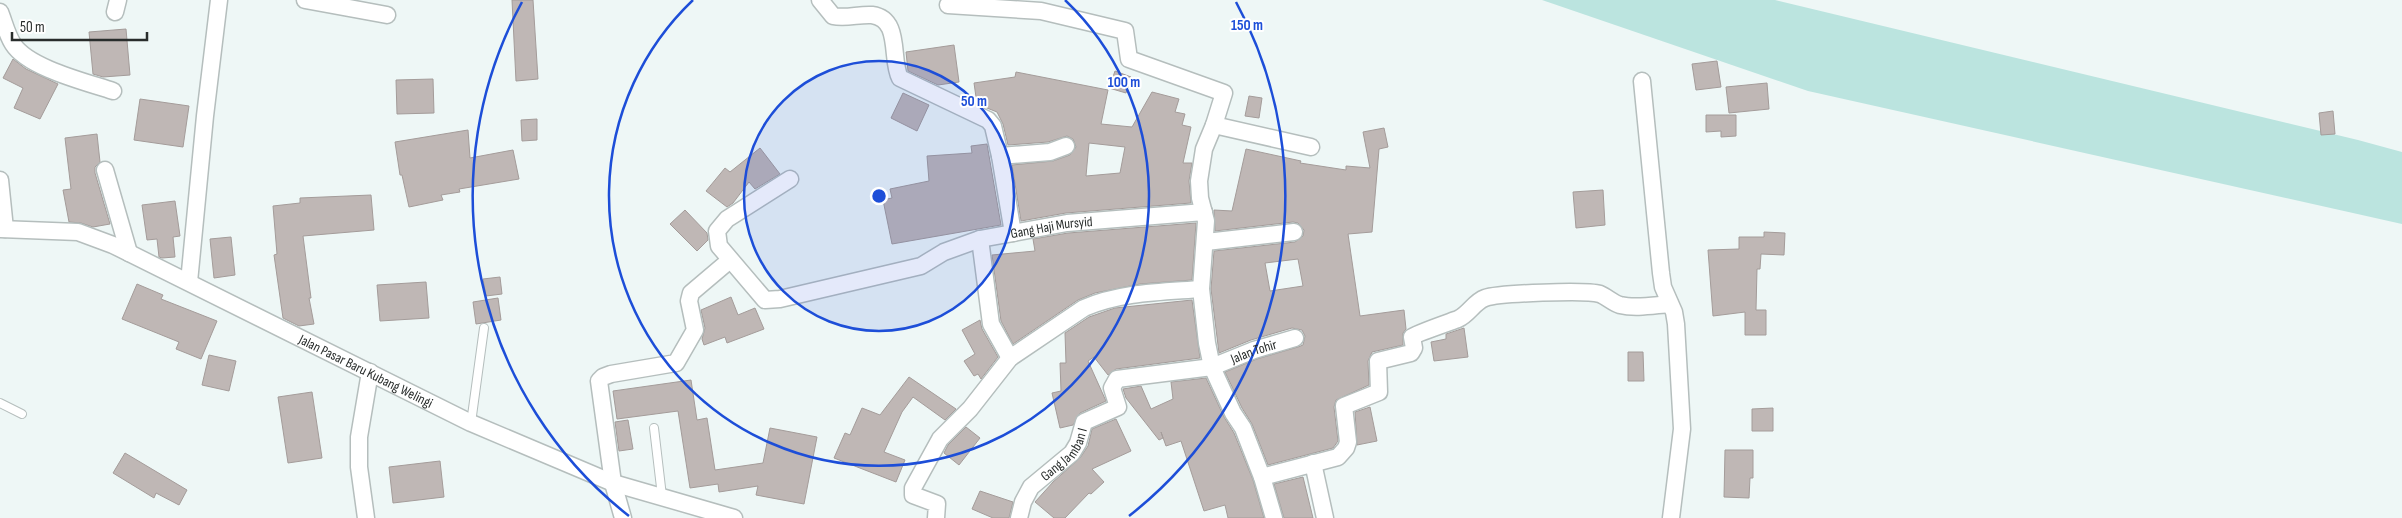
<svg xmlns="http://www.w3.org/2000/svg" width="2402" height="518" viewBox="0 0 2402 518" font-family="'Sofia Sans Condensed',sans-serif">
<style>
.green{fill:#bbe4df}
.building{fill:#bfb7b5;stroke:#a49c9a;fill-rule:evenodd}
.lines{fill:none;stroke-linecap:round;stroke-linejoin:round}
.service-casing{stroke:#b5bebd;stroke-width:10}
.minor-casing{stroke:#b5bebd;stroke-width:19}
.service{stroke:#fff;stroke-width:8}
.minor{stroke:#fff;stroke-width:16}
.ring{fill:none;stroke:#1d4ed8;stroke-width:2.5}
.labels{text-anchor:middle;stroke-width:4;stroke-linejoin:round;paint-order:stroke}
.street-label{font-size:14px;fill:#292d2c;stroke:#fff}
.centre{fill:#1d4ed8;stroke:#fff;stroke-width:2.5}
.ring-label{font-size:15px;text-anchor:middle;font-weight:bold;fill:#1d4ed8;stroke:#fff;stroke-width:4;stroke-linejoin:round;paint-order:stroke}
</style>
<rect width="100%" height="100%" fill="#eef7f6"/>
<polygon class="green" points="1542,0 1775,0 2358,140 2402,152 2402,224 1808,91"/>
<g class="building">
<polygon points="512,0 533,0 538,79 516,81"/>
<polygon points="126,29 130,75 103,77 93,74 89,32"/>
<polygon points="954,45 959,82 938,85 908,71 906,52"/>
<polygon points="13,59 26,69 58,84 40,119 14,108 23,88 3,78"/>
<polygon points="1717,61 1721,87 1696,90 1692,64"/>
<polygon points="1115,71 1131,77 1126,93 1109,88"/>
<path d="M1016,72L1108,90L1101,124L1132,127L1152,92L1179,99L1175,112L1185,114L1182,125L1191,127L1183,163H1192L1189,181L1191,203L1066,213L1021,221L1012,165L1053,161L1070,155L1076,147L1073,139L1067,136L1048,142L1008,145L1003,124L997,112L977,104L974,83L1015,77ZM1089,143L1125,147L1120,173L1086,176Z"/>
<polygon points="433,79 434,113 397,114 396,80"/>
<polygon points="1767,83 1769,109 1729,113 1726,87"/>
<polygon points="903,93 929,105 917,131 891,118"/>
<polygon points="1249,96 1262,98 1259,118 1245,116"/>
<polygon points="140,99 189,106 183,147 134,140"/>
<polygon points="2333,111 2335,134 2321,135 2319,113"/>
<polygon points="1706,115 1736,115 1736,136 1721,137 1721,131 1706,132"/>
<polygon points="537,119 537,140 522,141 521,120"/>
<path d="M1384,128L1388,147L1379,149L1372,232L1348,234L1360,316L1404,310L1406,329L1403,333V345L1372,352L1368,361L1369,385L1336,400L1334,407L1338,441L1333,448L1268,465L1252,424L1242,408L1225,372L1257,359L1298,347L1303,345L1305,336L1302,330L1292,328L1251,340L1219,353L1211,289L1214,251L1295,242L1303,236L1304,230L1298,223L1293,222L1215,231L1214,210L1232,211L1246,149L1301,161L1300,163L1346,170V166L1370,168L1363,132ZM1298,259L1303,286L1270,291L1265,263Z"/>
<polygon points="468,130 470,158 513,150 519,179 459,189 460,192 441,195 443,200 409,207 402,175 400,175 395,142"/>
<polygon points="97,134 100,162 95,167 95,173 110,224 93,227 81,223 69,222 63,190 71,189 65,138"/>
<polygon points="987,144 1001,225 892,244 883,200 892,198 890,189 929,181 927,156 972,153 971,146"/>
<polygon points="760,148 780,174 755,189 749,182 733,203 727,207 706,191 725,168 730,172"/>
<polygon points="1603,190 1605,225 1576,228 1573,192"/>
<polygon points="371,195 374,230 303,236 311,298 309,298 314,324 299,326 283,318 274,255 277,254 273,206 300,203 300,198"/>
<polygon points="175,201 180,236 173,237 175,257 162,258 159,257 157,239 147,240 142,205"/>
<polygon points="685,210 707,233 708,240 697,251 670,224"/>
<polygon points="1196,223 1192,280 1140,284 1095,293 1078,300 1013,344 1001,321 992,255 1035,251 1033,239 1068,233"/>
<polygon points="1764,232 1785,233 1784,255 1761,254 1760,269 1757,269 1756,310 1766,310 1766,335 1745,335 1745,312 1713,316 1708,250 1739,249 1739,237 1764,237"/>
<polygon points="231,237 235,275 214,278 210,239"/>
<polygon points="500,277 502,294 486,296 483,279"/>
<polygon points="426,282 429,318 380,321 377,285"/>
<polygon points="137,284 163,295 161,299 217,321 201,359 176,349 179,342 122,319"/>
<polygon points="731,297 738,315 755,308 764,329 727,343 725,337 704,345 702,339 705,328 701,310"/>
<polygon points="498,298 501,320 476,324 473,302"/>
<polygon points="1192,300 1200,358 1116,369 1108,375 1094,357 1088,361 1106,401 1080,413 1073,425 1060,428 1052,393 1061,391 1060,363 1066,363 1065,333 1089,317 1115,308"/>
<polygon points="980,320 982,329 998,357 981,379 978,374 974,376 964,361 975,354 962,330"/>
<polygon points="1464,328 1468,357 1434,361 1431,342 1446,339 1446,334"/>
<polygon points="1628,352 1643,352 1644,381 1628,381"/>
<polygon points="209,355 236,361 229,391 202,385"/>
<polygon points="909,377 956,409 945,420 913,397 902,412 884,452 905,460 896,482 834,458 845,433 850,435 862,408 880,415"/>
<polygon points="1206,378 1224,417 1234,433 1253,480 1264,518 1228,518 1225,505 1204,511 1181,441 1166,446 1161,432 1163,438 1159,440 1126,398 1123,389 1141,386 1151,409 1173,399 1171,382"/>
<polygon points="691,380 697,420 707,418 715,470 763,463 770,428 817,437 804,504 756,495 758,486 719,492 718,484 690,488 678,411 617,419 613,391"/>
<polygon points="312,392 322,458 288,463 278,397"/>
<polygon points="1370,407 1377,441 1357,445 1355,412"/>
<polygon points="1773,408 1773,431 1752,431 1752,409"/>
<polygon points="1116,419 1131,451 1092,469 1104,482 1091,494 1089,493 1065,518 1054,518 1035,502 1053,482 1080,458 1088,446 1092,429"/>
<polygon points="628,420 633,449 619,451 615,422"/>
<polygon points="966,427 980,438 959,465 944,453 948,445"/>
<polygon points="1725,450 1753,450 1753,478 1750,478 1749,498 1724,497"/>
<polygon points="125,453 187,490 179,505 156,493 154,498 113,473"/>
<polygon points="440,461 444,497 393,503 389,467"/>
<polygon points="1303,477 1313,518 1284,518 1274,484"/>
<polygon points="980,491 1013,502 1009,518 993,518 972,509"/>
</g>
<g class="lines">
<g class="service-casing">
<g id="service">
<polyline points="0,403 22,414"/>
<polyline points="471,423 484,328"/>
<polyline points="654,428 662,496"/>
</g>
</g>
<g class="minor-casing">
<g id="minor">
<polyline points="305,0 387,15"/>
<path d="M820,0L833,16C846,19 859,14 872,15C902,19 890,60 900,78L988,120L993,126L1000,156L1050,152L1066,146"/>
<polyline points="948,5 1041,11 1125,31 1129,59 1224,93 1214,125"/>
<path d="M0,12C4,22 7,35 13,44C28,68 86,82 113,91"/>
<polyline points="115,12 118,0"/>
<polyline points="1642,81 1661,273 1663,287 1674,312 1676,324 1682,429 1671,518"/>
<polyline points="1000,156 1013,233"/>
<polyline points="105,170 129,253"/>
<path id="s1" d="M790,179L727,219L717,231L719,246L765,300L780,299L921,266L944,252L980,239L1067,223L1204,212"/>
<polyline points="0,180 5,229"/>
<path id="s2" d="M0,229L78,232L113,245L471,423L613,483L734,518"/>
<polyline points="980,239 991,324 1010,358"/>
<polyline points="1206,242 1294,232"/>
<polyline points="189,282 205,116 219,0"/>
<polyline points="1313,463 1325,518"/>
<path d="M1262,477L1338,457L1346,448L1348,442L1344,406L1379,392L1378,361L1411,353L1414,348L1412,337C1415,334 1450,322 1458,319C1469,314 1474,302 1485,298C1499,293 1586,290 1600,294C1607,297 1613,303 1620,305C1636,309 1655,305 1670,304"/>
<polyline points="366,518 359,467 359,437 370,372"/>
<polyline points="623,518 613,483 599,381 603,377 611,374 676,363 695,330 689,301 691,293 730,260"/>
<path d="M936,518L937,504L913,495V488L940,439L970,409L1010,358L1084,308C1121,292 1162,292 1201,289"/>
<path id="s3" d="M1019,518L1023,502L1031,487L1072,453L1078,443L1084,422L1118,407L1112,388L1117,379L1212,367L1254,350L1295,338"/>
<polyline points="1274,518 1262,477 1243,428 1233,413 1212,367 1207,343 1201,289 1206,221 1200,198 1199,181 1204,149 1214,125 1311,147"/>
</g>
</g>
<use href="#service" class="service"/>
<use href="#minor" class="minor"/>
</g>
<circle cx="879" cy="196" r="135" fill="#1d4ed8" fill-opacity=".12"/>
<g class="ring">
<circle cx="879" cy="196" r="135"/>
<path d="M1065 0A270 270 0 1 1 693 0"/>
<path d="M629 516A406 406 0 0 1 522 2M1236 2A406 406 0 0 1 1129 516"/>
</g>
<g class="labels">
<g class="street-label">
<text dy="5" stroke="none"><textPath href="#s1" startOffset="474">Gang Haji Mursyid</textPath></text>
<text dy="5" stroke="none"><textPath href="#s3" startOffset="328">Jalan Tohir</textPath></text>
<text dy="5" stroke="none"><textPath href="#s2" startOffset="398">Jalan Pasar Baru Kubang Welingi</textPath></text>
<text dy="5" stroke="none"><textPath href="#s3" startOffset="81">Gang Jamban I</textPath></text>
</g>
</g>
<circle cx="879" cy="196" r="8" class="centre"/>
<g class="ring-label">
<text x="1247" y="30">150 m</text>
<text x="1124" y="87">100 m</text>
<text x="974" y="106">50 m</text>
</g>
<path d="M12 32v8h135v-8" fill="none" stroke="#292d2c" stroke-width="2.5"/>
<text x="20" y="32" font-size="15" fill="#292d2c" stroke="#ffffff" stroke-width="4" paint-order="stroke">50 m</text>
</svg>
